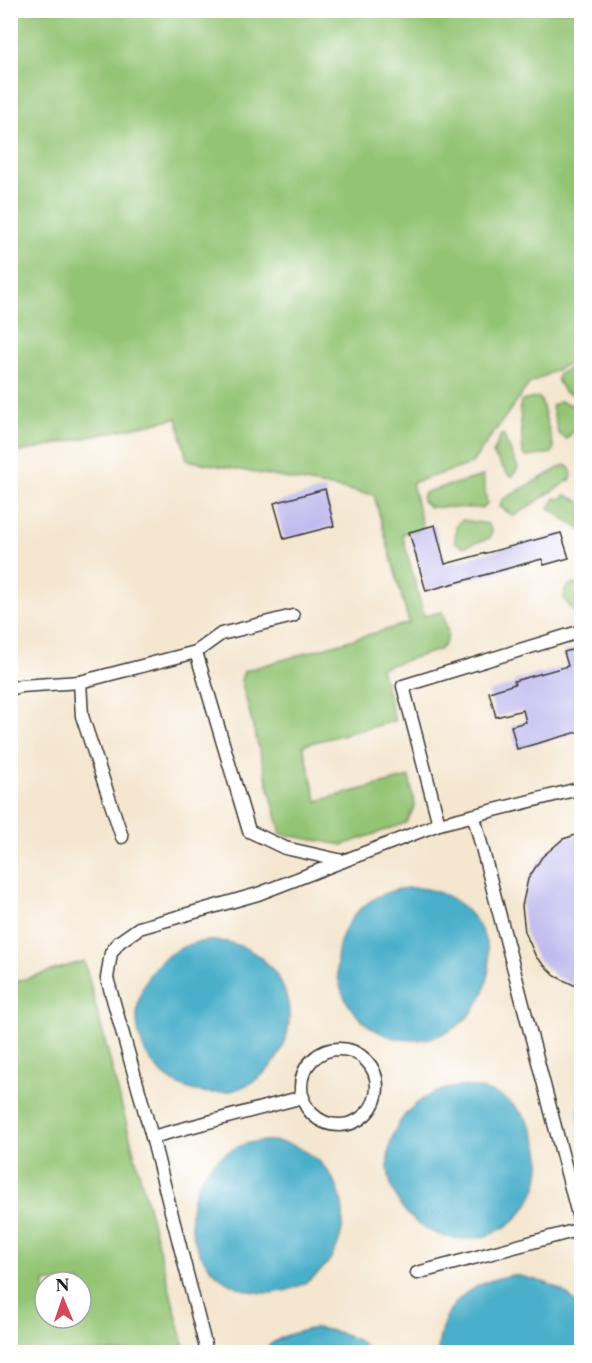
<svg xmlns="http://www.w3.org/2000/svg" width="592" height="1363" viewBox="0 0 592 1363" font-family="'Libre Caslon Text',serif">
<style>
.green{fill:#93c473;stroke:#587048;stroke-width:1.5;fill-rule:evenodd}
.water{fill:#4aafca;stroke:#336673;stroke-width:1.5}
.building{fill:#c0b9ee}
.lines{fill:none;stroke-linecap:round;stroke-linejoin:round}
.lane-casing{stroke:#3c3a37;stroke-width:15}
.lane{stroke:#fff;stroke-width:12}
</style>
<rect width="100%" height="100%" fill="#fff"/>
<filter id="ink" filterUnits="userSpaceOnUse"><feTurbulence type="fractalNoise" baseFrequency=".0167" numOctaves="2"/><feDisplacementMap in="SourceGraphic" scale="12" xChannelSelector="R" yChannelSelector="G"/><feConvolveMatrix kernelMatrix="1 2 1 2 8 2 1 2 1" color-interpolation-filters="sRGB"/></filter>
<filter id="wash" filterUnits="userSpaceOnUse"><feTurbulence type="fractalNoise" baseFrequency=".008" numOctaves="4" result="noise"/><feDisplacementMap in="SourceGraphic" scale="24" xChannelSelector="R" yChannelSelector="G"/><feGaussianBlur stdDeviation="1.35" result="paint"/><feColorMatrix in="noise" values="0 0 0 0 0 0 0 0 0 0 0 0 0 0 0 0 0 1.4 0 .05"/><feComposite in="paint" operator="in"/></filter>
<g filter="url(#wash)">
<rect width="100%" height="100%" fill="#f4e6cf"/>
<g class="green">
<path d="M10,11H581V357L529,384L471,464L412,483L423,528L402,534L424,616L442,612C447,628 453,639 439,650L381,668L395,721L303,745L317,801L409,777L415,806L406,823L343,845L281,834L241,680L244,671L409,623L374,495L187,460L177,418L11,454Z"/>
<polygon points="581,361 582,361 581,398 564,392 557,379 559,374"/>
<polygon points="538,397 541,400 554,449 552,453 527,457 523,454 520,407 521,401"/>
<polygon points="560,401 581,408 581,424 566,439 558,433 552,406"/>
<polygon points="503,434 518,468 513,476 509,476 493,454 500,436"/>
<polygon points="564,465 569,467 572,474 571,479 514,516 500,507 502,500"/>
<polygon points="483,476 487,504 482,508 430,507 422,501 423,494 429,491"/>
<polygon points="566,495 581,502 581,530 549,508 555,498 561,499"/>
<polygon points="462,520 488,524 492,531 490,538 463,547 455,542 456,525"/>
<polygon points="572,584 581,585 581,609 574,612 564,599 565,590"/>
<path d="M84,961L186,1352H11V983ZM45,1282H81V1318H45Z"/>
</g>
<g class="water">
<circle cx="413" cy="964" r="76"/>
<circle cx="213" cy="1017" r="76"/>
<circle cx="464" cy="1163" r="76"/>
<circle cx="267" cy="1217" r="76"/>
<path d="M513,1275C537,1279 572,1287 581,1314C584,1325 582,1341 581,1352H438C441,1304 468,1283 513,1275Z"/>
<path d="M316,1328C339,1331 356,1336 372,1352H262C277,1336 295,1332 316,1328Z"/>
</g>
<g id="blocks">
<g class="building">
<polygon points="325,489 334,526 284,539 274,503"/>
<polygon points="435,525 445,564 561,533 569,558 544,565 542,559 426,591 409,532"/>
<polygon points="582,647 582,731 517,749 511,726 526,722 523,710 496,717 489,692 515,684 514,681 568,666 564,652"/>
<polygon points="582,833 582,989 555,976 536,957 525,932 522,906 528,879 542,857 563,839"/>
<polygon points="581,1097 582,1139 580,1139 577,1112"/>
</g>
</g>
</g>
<g filter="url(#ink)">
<use href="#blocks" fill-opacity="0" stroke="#3c3a37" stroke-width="1.5"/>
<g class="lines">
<g class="lane-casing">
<g id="lane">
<polyline points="196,652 249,831 285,848 343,861"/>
<polyline points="10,689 21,686 80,682"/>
<polyline points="474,817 582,1230"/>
<polyline points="439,824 403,686 582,631"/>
<polyline points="122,837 82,716 80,682 196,652 221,634 293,616"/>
<circle cx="339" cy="1087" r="38"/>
<polyline points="152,1137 303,1097"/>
<polyline points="417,1273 581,1229"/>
<polyline points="207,1352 152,1137 107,978 111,953 119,942 139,928 258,894 439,824 582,788"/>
</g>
</g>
<use href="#lane" class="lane"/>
</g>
</g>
<rect width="592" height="1363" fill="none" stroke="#fff" stroke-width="36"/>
<g transform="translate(63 1300) rotate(358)"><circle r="28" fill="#ffffff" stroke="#a4a4a4" stroke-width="1.5"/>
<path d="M0-4.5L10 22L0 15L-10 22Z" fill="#d1495b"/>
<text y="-9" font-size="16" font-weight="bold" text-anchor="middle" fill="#1c1c1c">N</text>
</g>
</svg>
